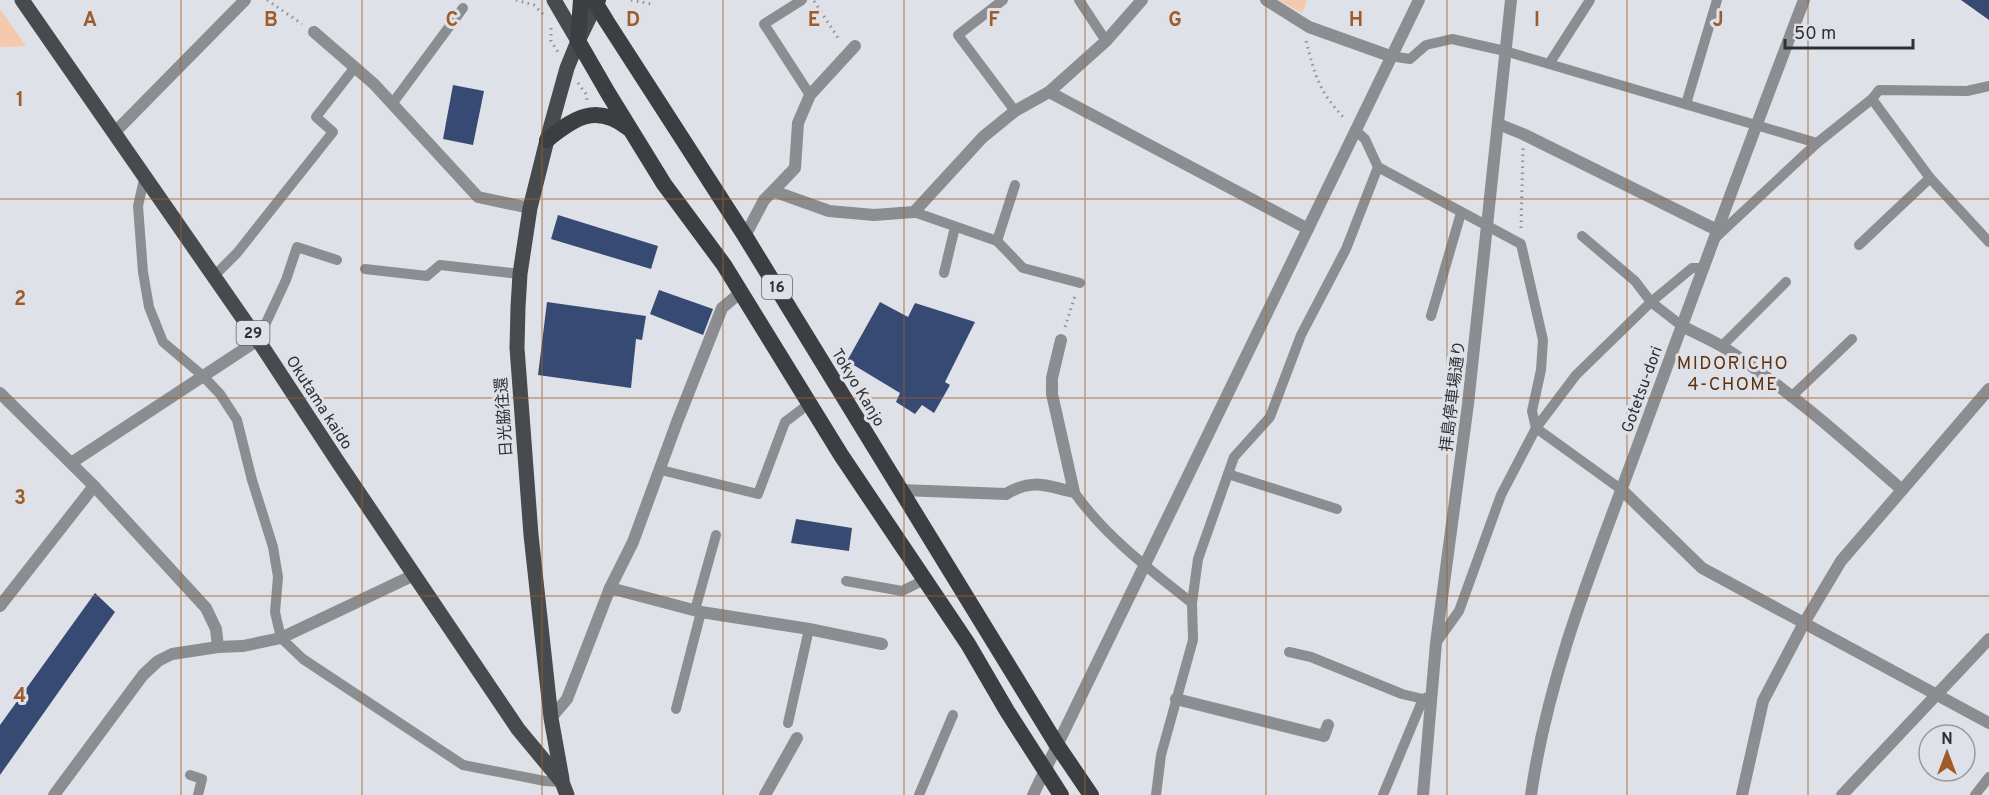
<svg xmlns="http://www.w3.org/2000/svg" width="1989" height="795" viewBox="0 0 1989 795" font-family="Overpass,'Noto Sans JP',sans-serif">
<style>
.green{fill:#f4c9ad}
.building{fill:#374a74}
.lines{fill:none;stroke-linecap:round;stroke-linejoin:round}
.path{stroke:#8f9196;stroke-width:3;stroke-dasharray:1.5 4.5;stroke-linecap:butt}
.service{stroke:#8c8d90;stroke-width:10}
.minor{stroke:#8c8d90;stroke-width:12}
.tertiary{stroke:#8c8d90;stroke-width:12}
.primary{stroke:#484a4e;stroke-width:15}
.trunk{stroke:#3c3e42;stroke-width:16}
.grid{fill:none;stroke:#9e5c2a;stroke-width:1.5;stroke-opacity:0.55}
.labels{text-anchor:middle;stroke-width:6;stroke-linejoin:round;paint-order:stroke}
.shield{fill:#dee1e7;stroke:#646569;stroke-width:1.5}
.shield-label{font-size:15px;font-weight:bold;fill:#2f3033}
.street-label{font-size:16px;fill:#2f3033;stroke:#dee1e7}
.neighbourhood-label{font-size:18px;letter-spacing:1.5px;fill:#5f320e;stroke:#dee1e7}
.grid-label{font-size:20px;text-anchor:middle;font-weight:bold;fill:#9e5c2a;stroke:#dee1e7;stroke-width:6;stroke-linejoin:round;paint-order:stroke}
</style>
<rect width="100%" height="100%" fill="#dee1e7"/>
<g class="green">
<polygon points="1278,0 1307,0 1302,13"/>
<polygon points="0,9 26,46 0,47"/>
</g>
<g class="building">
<polygon points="1961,0 1989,0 1989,20"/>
<polygon points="453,85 484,91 473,145 443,139"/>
<polygon points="558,215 658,246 651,269 551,239"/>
<polygon points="659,290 713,309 703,335 650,314"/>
<polygon points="547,302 646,316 642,340 636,339 631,388 538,375"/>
<polygon points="880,302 908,317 915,303 975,322 945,382 950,385 934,413 922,405 915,414 896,402 900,393 847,361"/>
<polygon points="796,519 852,528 849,551 791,543"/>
<polygon points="95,593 115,612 0,775 0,725"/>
</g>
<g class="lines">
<g class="path">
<polyline points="267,0 302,24"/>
<polyline points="516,0 534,5 543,14"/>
<polyline points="631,0 651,4"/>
<polyline points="814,1 840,41"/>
<polyline points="551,28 551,41 558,52"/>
<path d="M1306,41C1316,78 1318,90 1345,119"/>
<polyline points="578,83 586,94 587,100"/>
<polyline points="1521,228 1523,148"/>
<polyline points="1065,327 1075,296"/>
</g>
<g class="service">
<polyline points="802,0 764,24 810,95"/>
<polyline points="1003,0 958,35 1015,111"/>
<polyline points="1079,0 1106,41"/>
<polyline points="1390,56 1410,59 1426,45 1452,39 1505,51 1817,143"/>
<polyline points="1549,64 1590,0"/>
<polyline points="1872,99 1930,178 1989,242"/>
<polyline points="392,104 463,8"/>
<polyline points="1686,104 1717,0"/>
<polyline points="1355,130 1365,139 1378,167 1521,244 1543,340 1541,370 1532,411 1536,428 1622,490"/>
<polyline points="145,175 138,206 143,272 149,307 163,342 203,376 220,394 237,420 252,480 273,547 278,577 275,612 281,638 303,659 463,765 545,781 562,782"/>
<polyline points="914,212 997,241 1023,268 1080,283"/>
<polyline points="1582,236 1635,281 1651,302 1682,326"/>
<polyline points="1713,240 1817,143 1872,99 1879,90 1967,91 1989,86"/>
<polyline points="997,241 1015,185"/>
<polyline points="1859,245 1930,178"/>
<polyline points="365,269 427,276 440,265 520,274"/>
<polyline points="944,273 955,227"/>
<polyline points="213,277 237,253 333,132 316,117 355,67"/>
<polyline points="1431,316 1461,213"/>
<polyline points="258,340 286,280 297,247 337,260"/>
<polyline points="1722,346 1786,282"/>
<polyline points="1791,397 1852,339"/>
<polyline points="661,470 758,494 785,422 810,403"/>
<polyline points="1228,474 1337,509"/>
<path d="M1074,492C1105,536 1150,570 1192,603"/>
<polyline points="846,581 902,591 926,579"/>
<polyline points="695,610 716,535"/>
<polyline points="1436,643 1459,611 1501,495 1536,428 1576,375 1651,302 1692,268 1703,268"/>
<polyline points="1289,652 1311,657 1402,694 1423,699 1432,695"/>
<polyline points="676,709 701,612"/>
<polyline points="788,723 809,629"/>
<polyline points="190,775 202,779 198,795"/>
<polyline points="919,795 953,715"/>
<polyline points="1156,795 1161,755 1193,640 1192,603 1198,559 1234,457 1270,417 1301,335 1346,249 1378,167"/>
<polyline points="1383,795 1423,699"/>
<polyline points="1975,795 1989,777"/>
</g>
<g class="minor">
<polyline points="1266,0 1309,27 1390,56"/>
<polyline points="314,32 374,84 478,197 530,208"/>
<polyline points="1049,92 1308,229"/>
<polyline points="1498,124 1523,134 1717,230"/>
<polyline points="115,132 245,0"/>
<polyline points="773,191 795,168 798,123 810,95 855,46"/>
<polyline points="745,236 764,200 773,191 829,211 874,215 914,212 983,137 1015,111 1049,92 1106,41 1142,0"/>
<path d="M1682,326C1695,333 1710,339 1723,347C1787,388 1845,440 1902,490"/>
<path d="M901,490L1006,494C1033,478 1046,486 1074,492L1052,394V378L1061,340"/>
<polyline points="1622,490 1702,568 1989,723"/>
<polyline points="610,588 701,612 809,629 882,644"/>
<polyline points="0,606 94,486"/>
<polyline points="1176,699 1324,736 1328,725"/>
<polyline points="551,718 567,699 610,588 633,542 677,422 722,308 741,292"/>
<polyline points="765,795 797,738"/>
<path d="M1531,795C1548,674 1596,559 1638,445C1693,296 1747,148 1804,0"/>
<polyline points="1742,795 1763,701 1804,623 1841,561 1989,389"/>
<polyline points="1842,795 1989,639"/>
</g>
<g class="tertiary">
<polyline points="0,393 94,486 206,608 216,629 218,647"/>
<polyline points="71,463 258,340"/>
<polyline points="54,795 143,675 158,661 172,654 218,647 243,646 281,638 414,575"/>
<polyline points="1033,795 1419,0"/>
<polyline points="1423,795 1436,643 1468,404 1511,0"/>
</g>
<g class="primary">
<polyline points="22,0 258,340 338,462 518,729 562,782 567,795"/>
<polyline points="554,0 578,41"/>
<polyline points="562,779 551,718 531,535 517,348 518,307 520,274 530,208 547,140 567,68 578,41 596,4 594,0"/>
</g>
<g class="trunk">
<polyline points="581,0 578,41 608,93 664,184 724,265 841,455 968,644 1007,711 1061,795"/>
<polyline points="598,0 596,4 607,22 745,236 1057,745 1091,795"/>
<path d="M547,140C574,118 596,103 628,128"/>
</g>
</g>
<path class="grid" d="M181,0V795M362,0V795M542,0V795M723,0V795M904,0V795M1085,0V795M1266,0V795M1447,0V795M1627,0V795M1808,0V795M0,199H1989M0,398H1989M0,596H1989"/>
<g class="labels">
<g class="shield">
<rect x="762" y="275" width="30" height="24" rx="4.5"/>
<rect x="236.5" y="321" width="33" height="24" rx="4.5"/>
</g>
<g class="shield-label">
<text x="777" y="292">16</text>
<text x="253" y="338">29</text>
</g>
<g class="street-label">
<text transform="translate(859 387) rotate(59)" y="6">Tokyo Kanjo</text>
<text transform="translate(1641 389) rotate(-70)" y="6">Gotetsu-dori</text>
<text transform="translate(1452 396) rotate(-83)" y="6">拝島停車場通り</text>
<text transform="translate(320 402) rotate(57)" y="6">Okutama kaido</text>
<text transform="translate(503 417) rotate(-94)" y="6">日光脇往還</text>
</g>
<g class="neighbourhood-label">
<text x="1733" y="369">MIDORICHO<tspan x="1733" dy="21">4-CHOME</tspan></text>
</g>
</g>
<g class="grid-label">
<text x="90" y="26">A</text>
<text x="271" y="26">B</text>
<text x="452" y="26">C</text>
<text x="633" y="26">D</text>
<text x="814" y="26">E</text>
<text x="994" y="26">F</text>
<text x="1175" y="26">G</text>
<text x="1356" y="26">H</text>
<text x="1537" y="26">I</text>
<text x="1718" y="26">J</text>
<text x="20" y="106">1</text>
<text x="20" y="305">2</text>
<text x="20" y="504">3</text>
<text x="20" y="702">4</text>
</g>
<g transform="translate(1947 753)"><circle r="28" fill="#dee1e7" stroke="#989a9f" stroke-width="1.5"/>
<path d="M0-4.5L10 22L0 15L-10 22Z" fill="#9e5c2a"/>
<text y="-9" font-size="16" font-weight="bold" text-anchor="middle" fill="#2f3033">N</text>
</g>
<path d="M1785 39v9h128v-9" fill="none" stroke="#2f3033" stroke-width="3"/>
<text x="1794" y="39" font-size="18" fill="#2f3033" stroke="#dee1e7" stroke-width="4.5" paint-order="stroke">50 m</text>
</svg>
